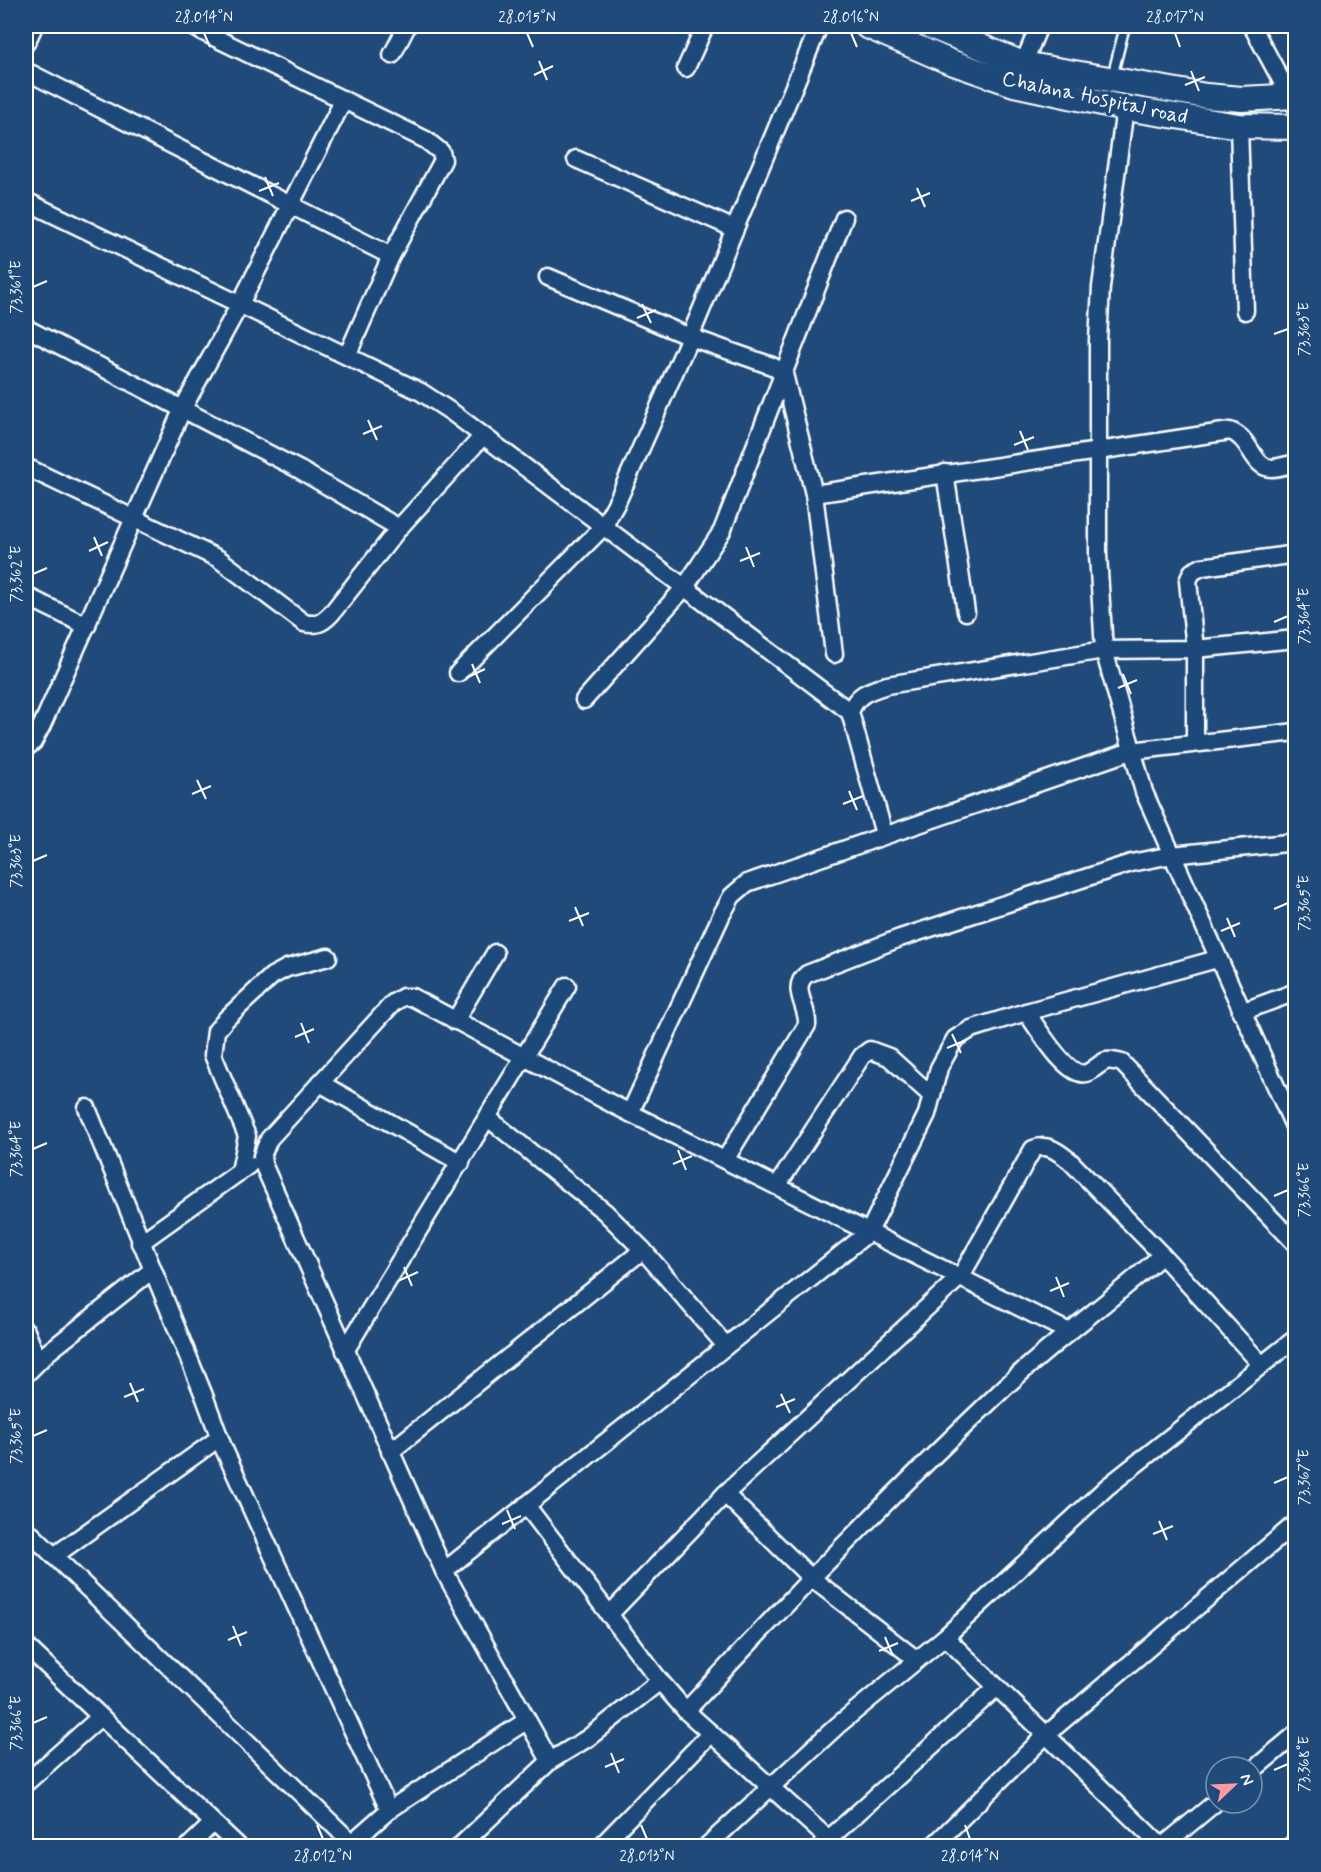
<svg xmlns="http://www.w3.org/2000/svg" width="1321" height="1872" viewBox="0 0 1321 1872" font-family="Mynerve,sans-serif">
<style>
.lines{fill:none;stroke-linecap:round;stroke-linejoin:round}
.lane-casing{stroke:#fff;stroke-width:13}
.street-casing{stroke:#fff;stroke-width:21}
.secondary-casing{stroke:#fff;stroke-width:28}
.lane{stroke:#1f4a7a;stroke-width:8}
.street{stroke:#1f4a7a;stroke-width:16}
.secondary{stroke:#1f4a7a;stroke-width:24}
.ticks{fill:none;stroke:#fff;stroke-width:2}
.labels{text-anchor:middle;stroke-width:6;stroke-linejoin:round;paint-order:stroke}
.street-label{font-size:21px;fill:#fff;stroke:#1f4a7a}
.neatline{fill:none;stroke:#fff;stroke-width:2}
.ticks-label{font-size:15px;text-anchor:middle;fill:#fff}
</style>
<rect width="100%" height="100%" fill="#1f4a7a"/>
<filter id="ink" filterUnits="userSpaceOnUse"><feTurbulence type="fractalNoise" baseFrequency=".0167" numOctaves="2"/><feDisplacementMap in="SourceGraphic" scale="12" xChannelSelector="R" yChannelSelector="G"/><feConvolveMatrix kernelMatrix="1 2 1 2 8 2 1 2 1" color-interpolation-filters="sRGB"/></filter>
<g filter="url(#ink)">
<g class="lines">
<g class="lane-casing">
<polyline id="lane" points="1112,77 1125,26"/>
</g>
<g class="street-casing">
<g id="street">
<polyline points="191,26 426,140 441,152 443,160 391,256 347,356"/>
<polyline points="1252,26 1294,104"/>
<polyline points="26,43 34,26"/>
<polyline points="392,55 407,26"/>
<polyline points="686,68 705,26"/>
<polyline points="26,71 391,256"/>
<polyline points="1020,72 1039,26"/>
<polyline points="1125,108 1101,287 1098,340 1098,555 1104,650 1144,792 1296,1131"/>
<polyline points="1239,126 1245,311"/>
<polyline points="576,159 735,229"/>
<polyline points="26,201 421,392 453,413 850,712"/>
<polyline points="548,277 690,337 772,366 784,374 814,494 834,654"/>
<polyline points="26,328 300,470 399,528"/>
<path d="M26,467L219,559L304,623C317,626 322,623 331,614L399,528L482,437"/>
<polyline points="945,473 966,612"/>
<path d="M814,494L1230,431C1251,438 1253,468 1271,468C1280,468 1287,464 1296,464"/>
<polyline points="26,596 87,626"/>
<polyline points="458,673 603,527 617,502 690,337 819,26"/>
<polyline points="584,700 685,587 722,531 844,218"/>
<polyline points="1195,743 1195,649 1188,581 1192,572 1202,567 1296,554"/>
<polyline points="26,748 33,742 42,725 183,408 240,304 343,101"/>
<path d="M884,834L850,712C857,694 868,691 887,685L1104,650L1195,649L1296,639"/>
<path d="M1026,1012C1037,1026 1069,1083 1089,1072C1104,1063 1102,1057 1122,1063L1296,1244"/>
<polyline points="1241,1012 1296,992"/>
<polyline points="455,1021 495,953"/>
<polyline points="320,1083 461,1163"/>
<polyline points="87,1108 205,1398 223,1447 389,1810"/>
<polyline points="630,1113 722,914 732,896 747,883 1131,751 1296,732"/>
<polyline points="488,1118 605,1212 643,1250 726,1346"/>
<path d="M725,1160L807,1025C809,1007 789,988 807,974L900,938L1131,863L1172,855L1296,842"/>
<polyline points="240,1172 247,1136 213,1055 216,1031 227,1018 272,976 287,968 328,957"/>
<polyline points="777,1186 862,1056 870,1050 889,1057 932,1096"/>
<polyline points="140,1243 249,1165"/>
<polyline points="26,1331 38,1361"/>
<polyline points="345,1351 567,986"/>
<polyline points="26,1374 47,1353 151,1271"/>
<polyline points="390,1452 643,1250"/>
<polyline points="725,1494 810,1577 917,1660"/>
<polyline points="526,1505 660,1681 686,1711 836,1846"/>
<polyline points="26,1529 352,1843"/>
<polyline points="54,1556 219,1438"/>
<polyline points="444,1571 869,1232 927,1114 939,1068 955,1039 971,1029 1026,1012 1217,959"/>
<path d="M609,1615L725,1494L961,1276L1033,1149C1049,1143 1058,1152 1070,1161L1162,1255L1261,1364"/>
<polyline points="945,1637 1161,1846"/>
<polyline points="26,1646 238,1846"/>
<path d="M686,1711C788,1600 893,1493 1002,1390C1053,1341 1110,1302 1162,1255"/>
<polyline points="550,1761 444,1571 263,1164 262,1156 269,1139 393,1003 403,997 412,997 614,1105 1067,1331"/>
<polyline points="1252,1771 1296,1734"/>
<polyline points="26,1783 99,1718"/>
<polyline points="822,1845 997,1687"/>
<polyline points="189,1846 211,1825"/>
<polyline points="348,1846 389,1810 526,1721"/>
<polyline points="460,1846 550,1761 588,1738 660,1681"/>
<polyline points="601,1846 711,1733"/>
<polyline points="707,1846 838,1725 945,1637 1107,1487 1296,1338"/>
<polyline points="933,1846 1047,1734 1296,1523"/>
<polyline points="1163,1846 1216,1802"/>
<polyline points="1291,1846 1296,1842"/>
</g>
</g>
<g class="secondary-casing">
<g id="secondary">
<polyline points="867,26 948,61 1014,84 1125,108 1239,126 1296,127"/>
<polyline points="930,26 1023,64 1206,96 1242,99 1296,96"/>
</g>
</g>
<use href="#lane" class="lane"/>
<use href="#street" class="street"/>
<use href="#secondary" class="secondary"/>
</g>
</g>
<path class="ticks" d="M204,33L210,47M527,33L533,47M851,33L857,47M1175,33L1180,47M539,61L547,80M1191,71L1199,91M534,75L553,66M1185,85L1205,77M265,177L273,196M917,188L925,207M259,191L279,183M911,201L930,193M33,287L47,281M642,304L651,323M637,318L656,310M1274,334L1288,329M368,420L377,440M1020,431L1028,450M363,434L382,426M1014,445L1034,437M94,537L102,556M746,547L754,567M89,551L108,542M740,561L760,553M33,574L47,568M1274,622L1288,616M472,664L480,683M1123,674L1131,694M466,678L485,669M1118,688L1137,680M197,780L206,799M849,791L857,810M192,794L211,786M843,804L863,796M33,861L47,855M575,907L583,926M1274,909L1288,903M1227,918L1235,937M569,921L589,913M1221,931L1240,923M301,1023L309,1043M952,1034L961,1053M295,1037L314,1029M947,1048L966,1040M33,1149L47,1143M678,1150L686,1170M673,1164L692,1156M1274,1196L1288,1190M404,1267L412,1286M1056,1277L1064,1297M398,1281L418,1272M1050,1291L1069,1283M130,1383L138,1402M781,1394L790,1413M124,1397L144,1389M776,1407L795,1399M33,1436L47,1430M1274,1483L1288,1477M507,1510L515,1529M1159,1521L1167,1540M502,1524L521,1516M1153,1534L1173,1526M233,1626L241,1646M885,1637L893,1656M228,1640L247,1632M879,1651L898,1643M33,1723L47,1717M611,1753L619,1773M605,1767L624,1759M1274,1770L1288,1764M317,1825L323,1839M641,1825L647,1839M965,1825L970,1839"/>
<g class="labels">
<g class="street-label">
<text transform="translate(1095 97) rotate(12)" y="7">Chalana Hospital road</text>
</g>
</g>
<rect width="1321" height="1872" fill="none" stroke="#1f4a7a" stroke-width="66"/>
<g transform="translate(1234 1785) rotate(67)"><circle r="28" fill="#1f4a7a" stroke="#7992af" stroke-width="1.5"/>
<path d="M0-4.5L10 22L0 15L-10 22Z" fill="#ff9aa2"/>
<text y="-9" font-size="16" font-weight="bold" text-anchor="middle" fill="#ffffff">N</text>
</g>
<rect x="33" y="33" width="1255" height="1806" class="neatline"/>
<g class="ticks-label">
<text x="204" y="22">28.014°N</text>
<text x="527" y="22">28.015°N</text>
<text x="851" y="22">28.016°N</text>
<text x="1175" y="22">28.017°N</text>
<text transform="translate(16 287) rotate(-90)" y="5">73.361°E</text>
<text transform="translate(1304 329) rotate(-90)" y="5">73.363°E</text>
<text transform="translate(16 574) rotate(-90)" y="5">73.362°E</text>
<text transform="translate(1304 616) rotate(-90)" y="5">73.364°E</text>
<text transform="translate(16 861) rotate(-90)" y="5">73.363°E</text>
<text transform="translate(1304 903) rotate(-90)" y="5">73.365°E</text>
<text transform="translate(16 1149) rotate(-90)" y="5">73.364°E</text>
<text transform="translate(1304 1190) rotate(-90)" y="5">73.366°E</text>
<text transform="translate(16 1436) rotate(-90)" y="5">73.365°E</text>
<text transform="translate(1304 1477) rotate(-90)" y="5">73.367°E</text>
<text transform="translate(16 1723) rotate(-90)" y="5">73.366°E</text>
<text transform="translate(1304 1764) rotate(-90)" y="5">73.368°E</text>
<text x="323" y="1861">28.012°N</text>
<text x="647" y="1861">28.013°N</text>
<text x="970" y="1861">28.014°N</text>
</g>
</svg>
